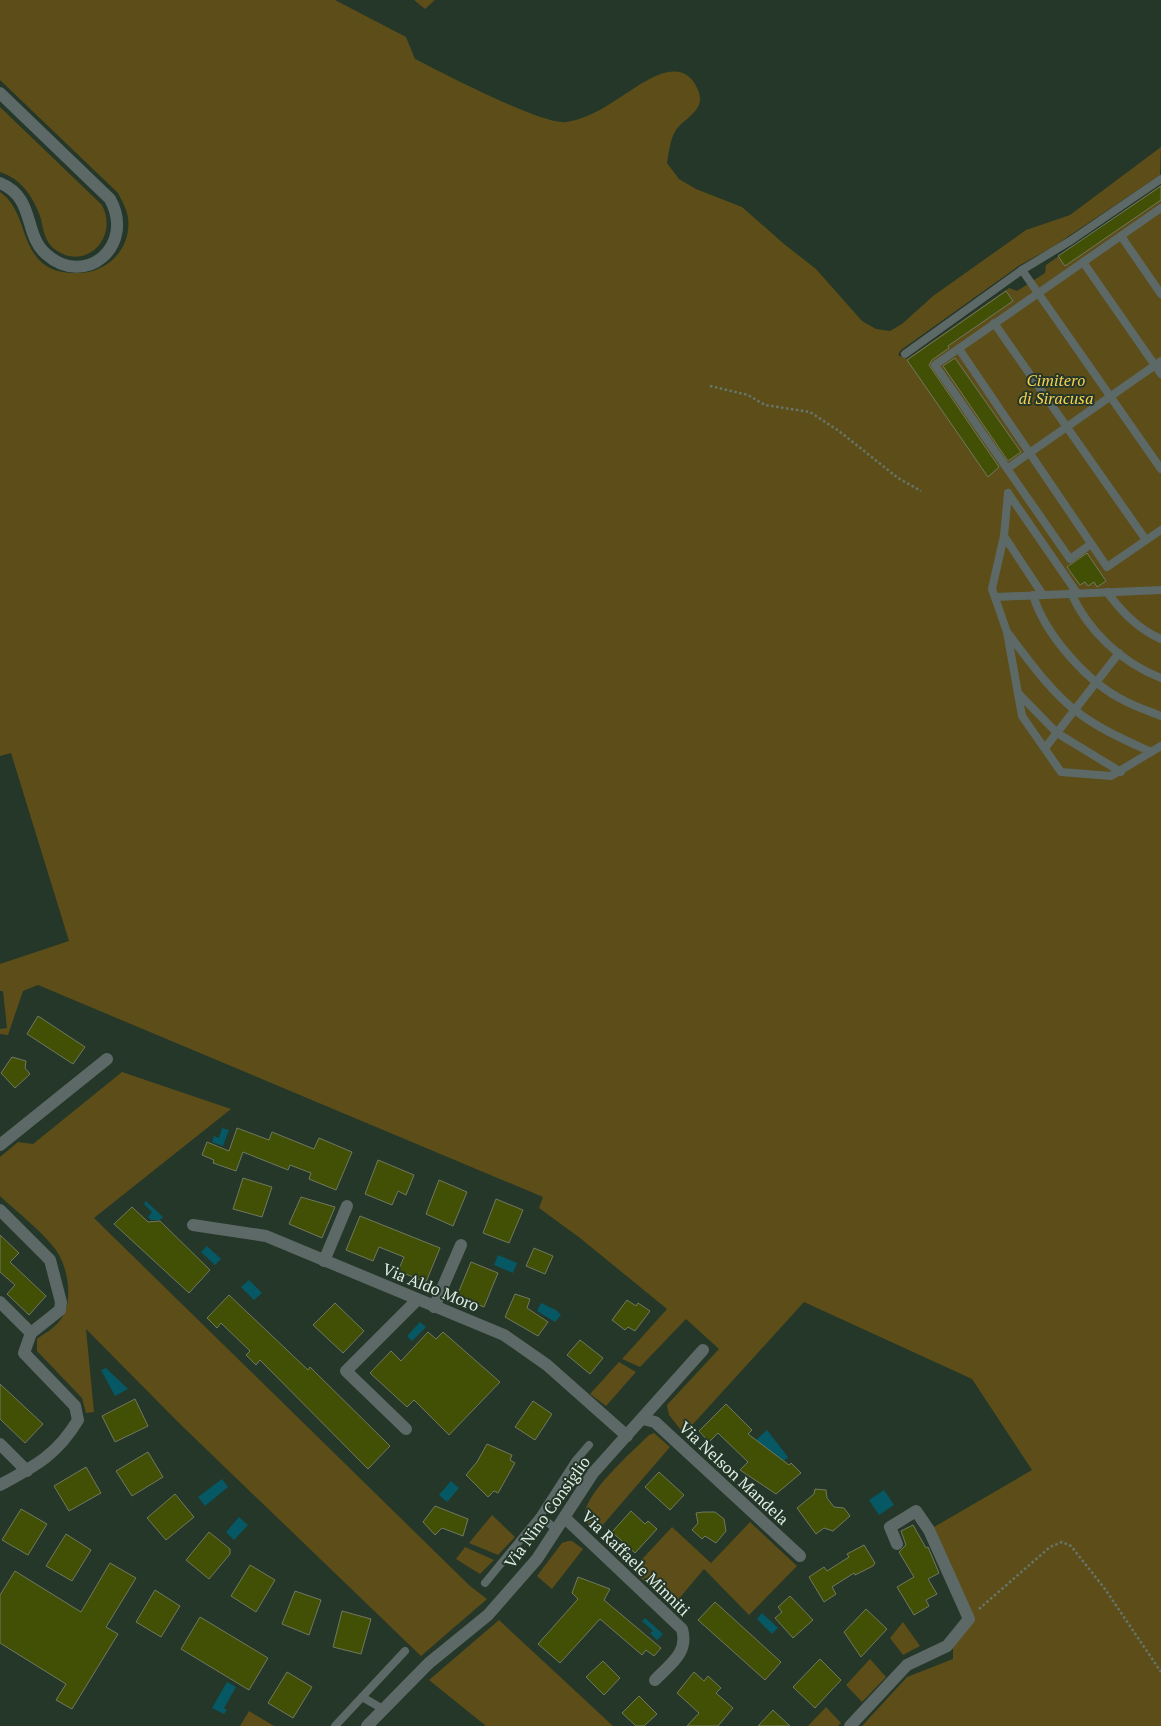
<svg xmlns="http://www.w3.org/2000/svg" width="1161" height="1726" viewBox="0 0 1161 1726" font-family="'PT Serif',serif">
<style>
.green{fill:#5d4d19}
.water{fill:#065864}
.building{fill:#415004;stroke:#717861}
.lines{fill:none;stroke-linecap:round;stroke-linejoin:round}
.path{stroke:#65766a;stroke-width:2.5;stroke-dasharray:2.5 2.5;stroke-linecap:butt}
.lane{stroke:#5d6967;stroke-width:8}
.street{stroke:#5d6967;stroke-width:12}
.labels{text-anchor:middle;stroke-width:4;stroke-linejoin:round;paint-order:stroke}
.park-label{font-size:16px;font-style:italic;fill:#f8d050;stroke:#243729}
.street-label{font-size:16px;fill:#e2eee5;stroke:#243729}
</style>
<rect width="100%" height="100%" fill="#243729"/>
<g class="green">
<path d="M0,0H335L406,37L415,59C441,72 544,126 566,122C580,120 596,113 608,105C631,93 680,46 698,90C707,110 684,118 676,130C670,139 669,152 667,163L679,179L696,189L742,207L784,244L816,269L862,321L876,329L890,331L902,324L933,296L1026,230L1070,215L1161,147L1160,175L1051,248L1020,265L901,350L898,355L907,359L1009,288L1017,291L1045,273L1046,265L1161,185V1726H862L907,1677L953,1659V1645L974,1619L934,1527L1032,1470L972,1379L804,1302L684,1434L669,1415L667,1405L719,1349L686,1319L640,1367L622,1359L667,1309L580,1238L539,1208L543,1197L38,985L23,991L8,1035L0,1034V1029L7,1028L3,991H0V964L69,941L11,753L0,756V192C26,210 20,247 45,265C53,271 65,273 74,273C105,275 132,250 128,218C127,209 122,201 118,193L0,80Z"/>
<polygon points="414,0 435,0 425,9"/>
<path d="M0,107L102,205C120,240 82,274 52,247C45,240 43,229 41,219C34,198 22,179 0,172Z"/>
<path d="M122,1072L231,1109L94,1218L470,1586L487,1599L421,1656L179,1423L86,1329L94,1412L86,1413L82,1398L37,1351V1339C45,1333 55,1328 61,1319C74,1301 68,1267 56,1250C42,1231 17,1212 0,1196V1157L18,1142L33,1144Z"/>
<polygon points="619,1362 636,1372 606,1406 590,1394"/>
<path d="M654,1433L670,1447L595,1534C590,1527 584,1521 585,1513C588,1490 633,1451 649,1435Z"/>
<polygon points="492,1515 515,1537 498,1555 469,1543"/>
<polygon points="750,1522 797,1566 749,1615 704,1569 672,1607 632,1570 672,1527 711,1563"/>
<polygon points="568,1541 572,1541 583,1549 552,1589 537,1576 562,1543"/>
<polygon points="465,1547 494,1560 480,1574 456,1559"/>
<polygon points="499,1620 514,1634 613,1726 486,1726 429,1680"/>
<polygon points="903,1622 920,1646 903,1655 890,1638"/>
<polygon points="870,1659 886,1677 862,1702 846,1685"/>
<polygon points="826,1707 841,1723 838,1726 808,1726"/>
<polygon points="249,1711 274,1726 240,1726"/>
</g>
<g class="water">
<polygon points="222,1128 229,1130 223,1146 212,1142 214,1136 219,1138"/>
<polygon points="146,1201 163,1217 160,1220 151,1220 148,1217 152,1212 144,1204"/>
<polygon points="207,1246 221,1259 215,1265 201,1252"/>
<polygon points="498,1255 517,1263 513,1273 494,1265"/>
<polygon points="249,1280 262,1293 254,1300 241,1287"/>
<polygon points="541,1303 556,1310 561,1315 555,1322 537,1311"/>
<polygon points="420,1322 426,1327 412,1341 407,1336"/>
<polygon points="106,1368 128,1389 115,1396 101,1370"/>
<polygon points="767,1430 788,1457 782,1463 756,1440"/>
<polygon points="222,1479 228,1487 205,1506 198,1497"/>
<polygon points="451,1481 459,1488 447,1502 439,1495"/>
<polygon points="884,1490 894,1505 879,1515 869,1500"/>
<polygon points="239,1517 248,1525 234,1540 226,1532"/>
<polygon points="762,1613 778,1628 772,1634 757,1619"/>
<polygon points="645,1618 663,1634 657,1640 650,1633 653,1631 642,1621"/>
<polygon points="227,1682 236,1687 224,1708 227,1710 224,1714 212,1708"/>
</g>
<g class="building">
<polygon points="1161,186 1161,200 1065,266 1058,256"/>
<polygon points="1006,291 1013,301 948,346 949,348 932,360 929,365 999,467 988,477 907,360"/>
<polygon points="955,358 1021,452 1008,461 943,366"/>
<polygon points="1087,553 1106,581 1097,587 1094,582 1088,586 1085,582 1080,585 1067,567"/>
<polygon points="38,1016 85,1047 73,1064 27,1034"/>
<polygon points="12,1057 26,1061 25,1068 30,1074 15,1088 1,1073"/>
<polygon points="237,1128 269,1140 272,1132 314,1149 319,1138 352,1152 336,1190 309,1179 311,1173 290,1165 288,1170 243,1152 236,1171 213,1163 214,1160 202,1155 207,1142 229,1151"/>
<polygon points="378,1160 414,1175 406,1195 398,1191 392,1205 365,1194"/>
<polygon points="243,1178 272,1187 262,1217 233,1209"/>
<polygon points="439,1180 467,1192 453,1226 426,1214"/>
<polygon points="301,1197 335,1207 322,1238 289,1224"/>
<polygon points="496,1199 523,1210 509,1243 483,1233"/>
<polygon points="132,1207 148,1222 160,1221 210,1270 189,1293 114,1224"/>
<polygon points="360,1216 440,1248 426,1282 398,1271 404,1257 379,1247 373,1261 346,1250"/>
<polygon points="0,1235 19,1253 10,1262 46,1296 29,1315 7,1294 15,1285 0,1272"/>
<polygon points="534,1248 553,1256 545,1274 526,1266"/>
<polygon points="471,1262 498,1273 484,1307 457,1296"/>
<polygon points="515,1294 530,1299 527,1308 548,1322 538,1336 505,1317"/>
<polygon points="229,1295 308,1370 310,1367 390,1446 368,1469 260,1360 256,1365 246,1355 250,1351 221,1323 217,1328 207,1318"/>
<polygon points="627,1300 636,1306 638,1303 650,1311 635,1331 628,1327 625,1330 612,1320"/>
<polygon points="335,1303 364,1331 343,1353 313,1325"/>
<polygon points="428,1332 436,1339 443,1332 500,1382 449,1435 414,1400 407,1407 370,1373 391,1351 401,1361"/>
<polygon points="580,1340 603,1358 590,1374 567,1355"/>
<polygon points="0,1384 43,1424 25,1443 0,1419"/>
<polygon points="135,1399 148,1426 115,1442 102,1416"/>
<polygon points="533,1401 552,1414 535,1440 515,1427"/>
<polygon points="726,1404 752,1430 748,1434 789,1465 791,1463 801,1473 776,1494 740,1470 748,1462 718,1433 709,1442 699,1431"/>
<polygon points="487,1444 512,1455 510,1460 515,1463 498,1493 494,1491 488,1497 466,1475 477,1462"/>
<polygon points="148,1452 163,1477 132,1496 116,1471"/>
<polygon points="86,1467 101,1493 69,1511 54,1486"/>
<polygon points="659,1472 684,1495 670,1510 645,1487"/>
<polygon points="815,1489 826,1490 827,1498 834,1507 844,1508 850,1516 833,1531 824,1528 816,1534 797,1508 814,1494"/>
<polygon points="175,1494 194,1517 166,1540 147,1518"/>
<polygon points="435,1506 468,1519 463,1536 442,1528 435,1535 423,1522"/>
<polygon points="21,1509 47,1524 28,1555 2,1540"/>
<polygon points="631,1511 645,1524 648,1521 657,1529 635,1553 612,1532"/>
<polygon points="703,1512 715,1512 724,1519 726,1531 716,1543 705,1536 702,1539 692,1530 698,1523 696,1513"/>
<polygon points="913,1525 926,1548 928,1547 939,1573 928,1579 937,1594 926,1600 929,1606 914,1615 897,1587 914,1577 899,1552 906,1545 901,1531"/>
<polygon points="209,1532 230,1549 230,1554 209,1579 186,1560"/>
<polygon points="66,1534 91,1550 72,1581 46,1566"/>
<polygon points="864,1545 875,1563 873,1566 855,1575 854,1573 832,1587 836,1594 824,1602 809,1577 824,1567 827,1571 849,1557 847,1554"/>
<polygon points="110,1563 136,1578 106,1627 118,1634 72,1709 56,1700 66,1684 0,1643 0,1595 15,1571 81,1612"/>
<polygon points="250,1565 275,1580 256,1612 231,1596"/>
<polygon points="578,1577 610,1589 604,1600 661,1648 654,1656 646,1650 642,1655 600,1619 560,1663 538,1644 578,1599 572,1593"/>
<polygon points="155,1590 180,1606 161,1637 136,1622"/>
<polygon points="295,1591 321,1600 309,1635 282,1624"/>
<polygon points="790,1596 813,1620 793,1638 775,1618 782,1612 778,1607"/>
<polygon points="715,1602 781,1662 765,1680 698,1620"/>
<polygon points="866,1609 887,1629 861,1657 844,1632"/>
<polygon points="342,1611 371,1619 361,1654 333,1647"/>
<polygon points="200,1617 268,1658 249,1690 181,1649"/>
<polygon points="820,1659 841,1680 815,1708 793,1687"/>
<polygon points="603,1661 620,1678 604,1695 586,1677"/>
<polygon points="287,1672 312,1687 293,1718 268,1703"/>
<polygon points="694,1672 704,1681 708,1676 721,1688 716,1693 733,1708 718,1726 687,1726 699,1713 677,1693"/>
<polygon points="639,1696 657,1714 644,1726 636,1726 622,1713"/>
<polygon points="773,1710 790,1726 758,1726"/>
</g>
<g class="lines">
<g class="path">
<polyline points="710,386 748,395 765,405 810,412 839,431 898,478 921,491"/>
<polyline points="979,1609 1050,1547 1062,1542 1071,1546 1105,1589 1161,1672"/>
</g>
<g class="lane">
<polyline points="1121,236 1161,294"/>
<polyline points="1083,262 1161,374"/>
<polyline points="1022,270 1161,469"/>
<polyline points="994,323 1146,540"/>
<polyline points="959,349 1107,567 1161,530"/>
<polyline points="905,354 1022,270 1070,241 1161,179"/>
<polyline points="1008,468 1161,361"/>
<polyline points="1008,493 1004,536 992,589 1007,632 1022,716 1061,772 1111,776 1161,746"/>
<polyline points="1008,493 1077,593"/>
<polyline points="1004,536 1043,595"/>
<polyline points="1091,544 1070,559 935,365 1161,208"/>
<path d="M1107,592C1122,612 1138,629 1161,639"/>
<path d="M1071,593C1088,631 1122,663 1161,678"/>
<path d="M1033,595C1045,635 1088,683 1125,701C1136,707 1149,711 1161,716"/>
<polyline points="996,597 1161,590"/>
<path d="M1007,632C1028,659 1049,690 1076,711C1099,729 1125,740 1151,752"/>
<polyline points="1018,693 1057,733 1121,772"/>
<polyline points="1045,748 1119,653"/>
<polyline points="540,1516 557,1530"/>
<polyline points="485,1583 540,1516 576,1460 589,1445"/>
<polyline points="362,1697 383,1709"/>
<polyline points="335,1726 405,1651"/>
</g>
<g class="street">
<path d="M0,93L110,199C136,246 85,289 46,254C23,234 36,198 0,183"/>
<polyline points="0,1145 107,1059"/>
<path d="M0,1210L50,1260L61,1302L60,1310L31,1333L24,1353L75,1406L78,1420C57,1455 35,1466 0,1485"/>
<polyline points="193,1225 266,1236 504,1335 547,1365 627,1436"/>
<polyline points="324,1261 347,1206"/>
<polyline points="0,1302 31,1333"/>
<polyline points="434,1307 461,1245"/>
<polyline points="643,1419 655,1422 800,1556"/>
<polyline points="406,1429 346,1371 417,1300"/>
<polyline points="0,1444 27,1471"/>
<path d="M565,1518L682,1629C689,1653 670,1664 655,1680"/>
<polyline points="367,1726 429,1663 488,1615 537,1559 593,1473 703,1350"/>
<polyline points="850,1726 907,1665 947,1646 969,1619 929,1530 916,1511 890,1527 897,1544"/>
</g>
</g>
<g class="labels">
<g class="park-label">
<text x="1056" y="386">Cimitero<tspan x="1056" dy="18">di Siracusa</tspan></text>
</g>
<g class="street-label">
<text transform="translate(431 1287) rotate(22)" y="6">Via Aldo Moro</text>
<text transform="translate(734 1473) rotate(43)" y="6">Via Nelson Mandela</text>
<text transform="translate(547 1512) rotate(-54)" y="6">Via Nino Consiglio</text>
<text transform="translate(636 1563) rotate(44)" y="6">Via Raffaele Minniti</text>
</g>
</g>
</svg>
